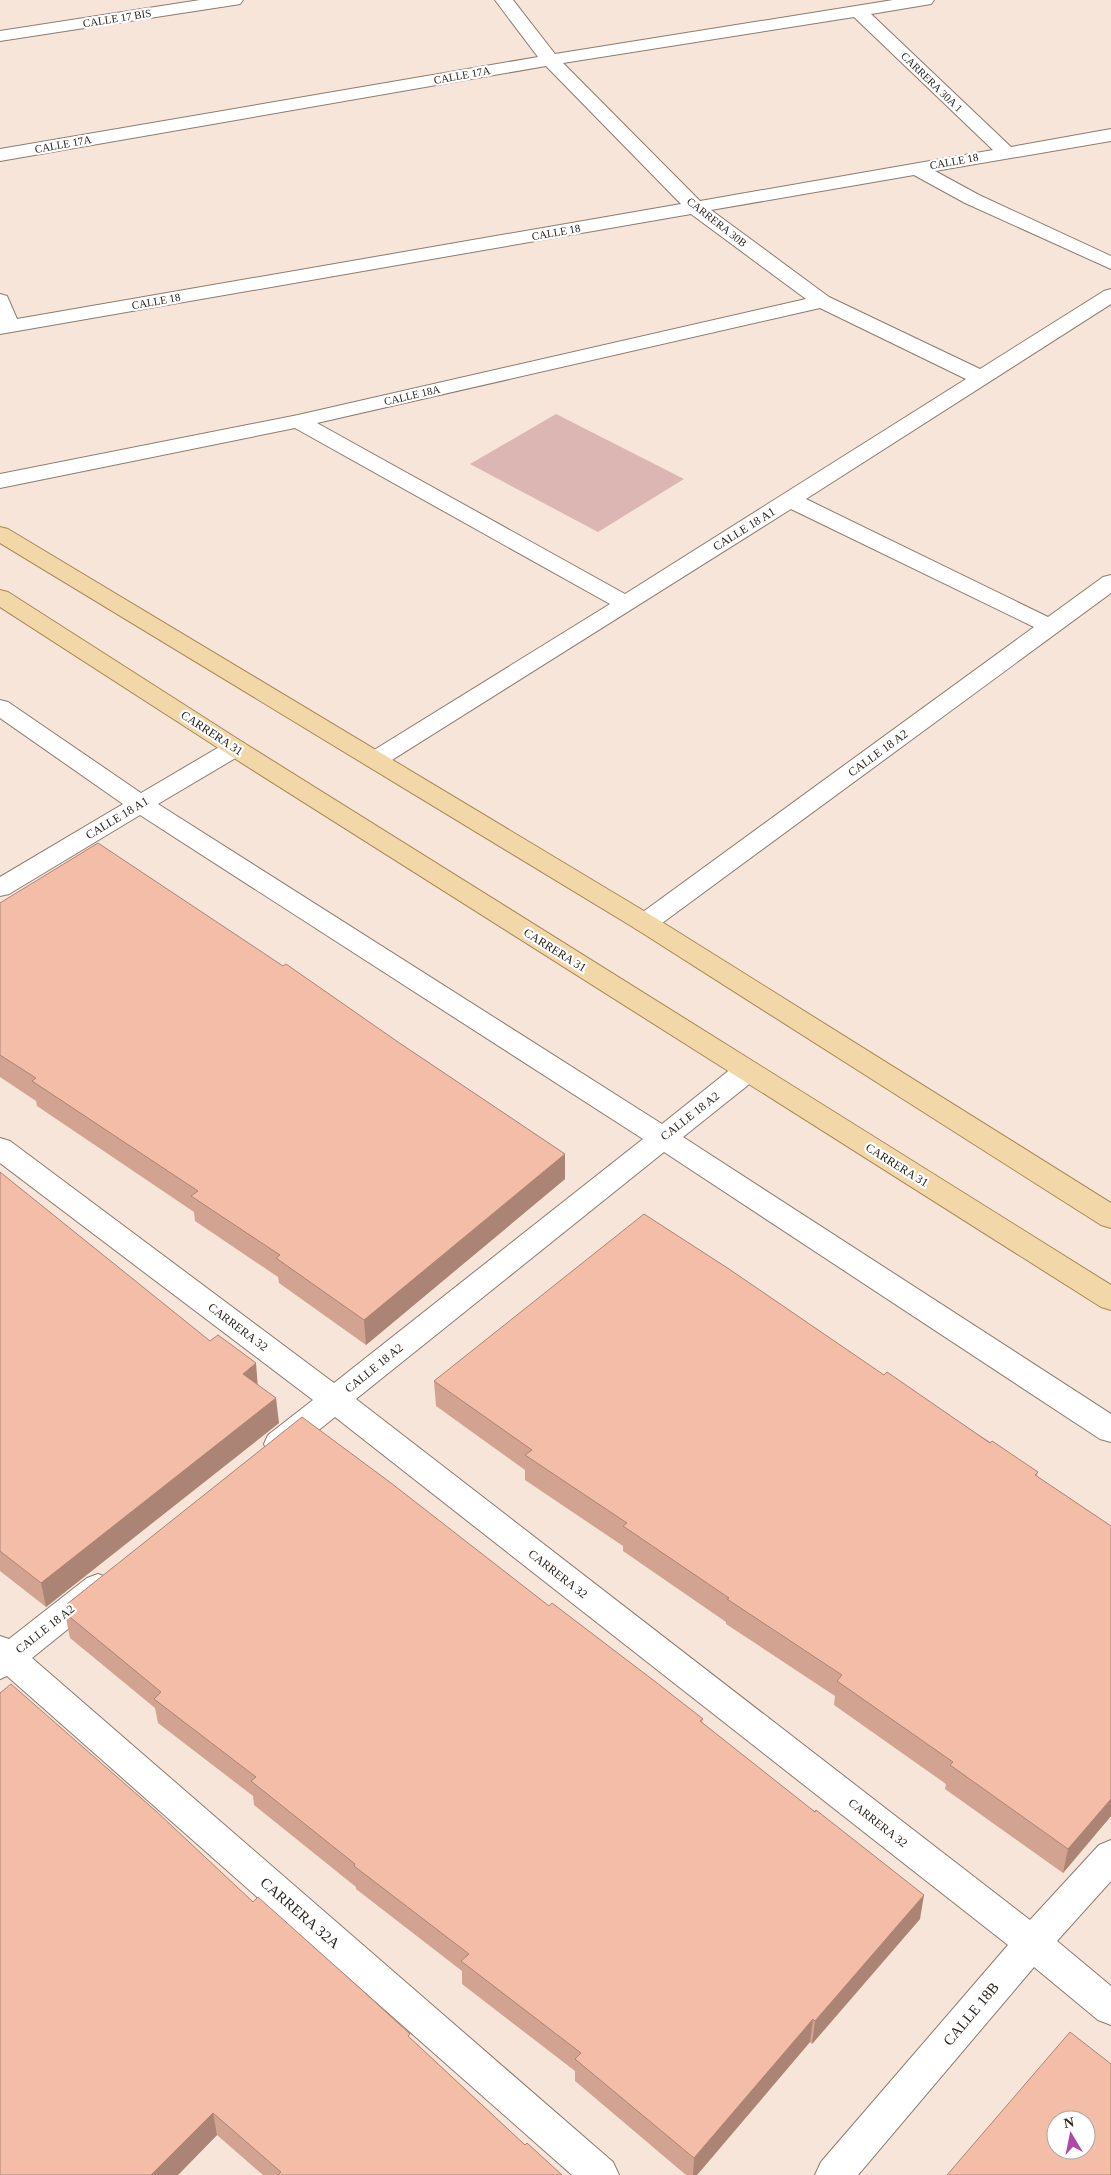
<svg xmlns="http://www.w3.org/2000/svg" width="1111" height="2175" viewBox="0 0 1111 2175" font-family="'Times New Roman',serif">
<style>
.green{fill:#dcb6b3}
.lines{fill:none;stroke-linecap:round;stroke-linejoin:round}
.minor-casing{stroke:#8b7c70;stroke-width:2}
.major-casing{stroke:#a78754;stroke-width:2}
.minor{fill:#fff;fill-rule:evenodd}
.major{fill:#f2d7a9;fill-rule:evenodd}
.wall{fill:#d2a390}
.shaded-wall{fill:#ab8475}
.building{fill:#f4bda7;stroke:#ab8475;fill-rule:evenodd}
.labels{text-anchor:middle;stroke-width:4.5;stroke-linejoin:round;paint-order:stroke}
.far-street-label{font-size:11px;fill:#2b2520;stroke:#fff}
.street-label{font-size:12px;fill:#2b2520;stroke:#fff}
.near-street-label{font-size:15px;fill:#2b2520;stroke:#fff}
</style>
<rect width="100%" height="100%" fill="#f6e5d8"/>
<polygon class="green" points="556,414 684,479 598,532 470,464"/>
<g class="lines">
<g class="minor-casing">
<g id="minor">
<polygon points="200,0 243,0 240,4 234,5 0,41 0,31"/>
<path d="M495,0H513L555,54L893,0H934L931,4L871,14L1011,147L1111,129V141L935,171L979,195L1111,256V269L965,203L914,175L711,210L829,297L980,369L1104,291L1111,289V304L806,499L1048,617L1103,577L1111,575V593L654,929L645,932L636,929L632,923L636,917L1034,627L791,509L384,765L375,768L366,765L363,760L366,755L610,604L295,428L0,488V474L298,415L806,299L691,214L0,334V294L7,296L17,319L681,204L546,66L0,161V149L538,57ZM854,17L993,150L700,201L563,63ZM820,308L966,379L625,594L317,423Z"/>
<polygon points="0,700 8,702 141,793 226,743 235,740 244,743 247,748 244,753 158,804 662,1124 737,1064 747,1061 757,1064 761,1071 757,1078 683,1137 1111,1414 1111,1442 1100,1439 664,1152 356,1399 1030,1920 1099,1845 1111,1840 1111,1881 1057,1941 1111,1986 1111,2025 1098,2020 1034,1967 858,2175 815,2175 821,2162 1008,1945 335,1417 290,1453 279,1456 268,1453 264,1444 268,1435 313,1400 0,1163 0,1138 10,1141 334,1383 643,1139 140,815 9,894 0,896 0,877 123,804 0,718"/>
<polygon points="98,1574 109,1578 114,1587 109,1596 32,1658 613,2162 619,2175 572,2175 7,1676 0,1679 0,1636 9,1639 87,1578"/>
</g>
</g>
<g class="major-casing">
<g id="major">
<polygon points="0,527 8,529 654,917 1111,1203 1111,1228 1101,1225 636,929 0,543"/>
<polygon points="0,590 8,592 244,743 1111,1285 1111,1310 1101,1307 226,753 0,607"/>
</g>
</g>
<use href="#minor" class="minor"/>
<use href="#major" class="major"/>
</g>
<g class="wall">
<polygon points="0,903 398,1042 565,1154 565,1179 366,1345 279,1283 278,1277 195,1221 194,1212 37,1106 36,1101 0,1077"/>
<polygon points="0,1172 258,1385 279,1423 46,1607 0,1571"/>
<polygon points="884,1375 1038,1472 1037,1476 1111,1526 1111,1816 1063,1873 945,1789 946,1784 834,1705 835,1696 726,1624 726,1622 623,1551 623,1546 525,1480 525,1470 436,1406 434,1381"/>
<polygon points="67,1604 549,1606 703,1719 702,1722 920,1919 812,2044 810,2042 697,2175 686,2175 575,2081 575,2071 462,1984 462,1971 356,1889 356,1887 254,1805 253,1796 158,1723 155,1708 70,1638 65,1613 69,1611"/>
<polygon points="253,1902 410,2038 525,2145 562,2175 263,2175 217,2135 178,2175 0,2175"/>
</g>
<g class="shaded-wall">
<polygon points="565,1154 565,1179 366,1345 364,1320"/>
<polygon points="256,1363 258,1389 243,1374"/>
<polygon points="276,1398 279,1423 46,1607 41,1583"/>
<polygon points="1111,1799 1111,1816 1063,1873 1068,1849"/>
<polygon points="924,1895 920,1919 812,2044 815,2021"/>
<polygon points="813,2019 810,2042 697,2175 693,2175 694,2158"/>
<polygon points="213,2113 217,2135 178,2175 151,2175"/>
</g>
<g class="building">
<polygon points="98,843 283,966 286,964 398,1042 565,1154 364,1320 276,1258 280,1255 191,1196 198,1191 32,1081 36,1078 0,1055 0,903"/>
<polygon points="0,1172 210,1341 218,1335 256,1363 243,1374 276,1398 41,1583 0,1551"/>
<polygon points="644,1214 729,1269 884,1375 887,1372 990,1443 992,1441 1038,1472 1035,1475 1111,1526 1111,1799 1068,1849 950,1765 953,1762 837,1681 842,1675 727,1599 729,1598 623,1526 627,1523 525,1455 532,1450 434,1381"/>
<polygon points="302,1417 391,1483 549,1606 552,1603 657,1683 703,1719 700,1721 815,1812 816,1810 924,1895 815,2021 813,2019 694,2158 575,2059 581,2053 461,1961 469,1954 354,1866 355,1864 251,1781 256,1777 154,1699 161,1692 65,1613 73,1608 67,1604"/>
<polygon points="11,1684 157,1812 253,1902 258,1897 363,1991 410,2034 408,2036 525,2145 527,2143 562,2175 278,2175 281,2172 213,2113 151,2175 0,2175 0,1693"/>
<path d="M1070,2032L1111,2064V2175H947ZM1056,2120H1086V2150H1056Z"/>
</g>
<g class="labels">
<g class="far-street-label">
<text transform="translate(117 18) rotate(-9)" y="4">CALLE 17 BIS</text>
<text transform="translate(462 75) rotate(-10)" y="4">CALLE 17A</text>
<text transform="translate(932 82) rotate(44)" y="4">CARRERA 30A 1</text>
<text transform="translate(63 144) rotate(-10)" y="4">CALLE 17A</text>
<text transform="translate(954 161) rotate(-10)" y="4">CALLE 18</text>
<text transform="translate(717 222) rotate(38)" y="4">CARRERA 30B</text>
<text transform="translate(556 232) rotate(-10)" y="4">CALLE 18</text>
<text transform="translate(156 301) rotate(-10)" y="4">CALLE 18</text>
<text transform="translate(412 395) rotate(-13)" y="4">CALLE 18A</text>
</g>
<g class="street-label">
<text transform="translate(744 529) rotate(-32)" y="4">CALLE 18 A1</text>
<text transform="translate(212 733) rotate(33)" y="4">CARRERA 31</text>
<text transform="translate(878 753) rotate(-36)" y="4">CALLE 18 A2</text>
<text transform="translate(117 818) rotate(-31)" y="4">CALLE 18 A1</text>
<text transform="translate(555 950) rotate(32)" y="4">CARRERA 31</text>
<text transform="translate(690 1116) rotate(-38)" y="4">CALLE 18 A2</text>
<text transform="translate(897 1165) rotate(32)" y="4">CARRERA 31</text>
<text transform="translate(238 1327) rotate(37)" y="4">CARRERA 32</text>
<text transform="translate(374 1368) rotate(-39)" y="4">CALLE 18 A2</text>
<text transform="translate(558 1574) rotate(38)" y="4">CARRERA 32</text>
<text transform="translate(45 1629) rotate(-38)" y="4">CALLE 18 A2</text>
<text transform="translate(878 1823) rotate(38)" y="4">CARRERA 32</text>
</g>
<g class="near-street-label">
<text transform="translate(300 1913) rotate(41)" y="5">CARRERA 32A</text>
<text transform="translate(971 2014) rotate(-50)" y="5">CALLE 18B</text>
</g>
</g>
<g transform="translate(1071 2135) rotate(350)"><circle r="24" fill="#ffffff" stroke="#aaa8a6"/>
<path d="M0-4L9 19L0 12L-9 19Z" fill="#b048aa"/>
<text y="-8" font-size="14" font-weight="bold" text-anchor="middle" fill="#2b2520">N</text>
</g>
</svg>
